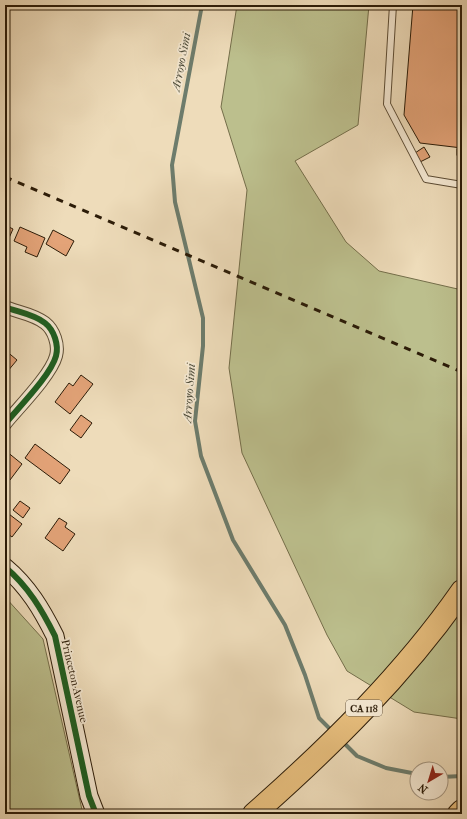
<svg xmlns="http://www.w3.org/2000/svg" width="467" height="819" viewBox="0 0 467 819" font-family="'IM FELL French Canon',serif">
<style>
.green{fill:#bcbf8d;stroke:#746e4a}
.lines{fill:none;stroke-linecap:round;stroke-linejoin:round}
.stream{stroke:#6d7c6c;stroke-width:4}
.building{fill:#e3a378;stroke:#2c1c08}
.lane-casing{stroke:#5c4c34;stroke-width:8}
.street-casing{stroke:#5c4c34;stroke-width:14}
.secondary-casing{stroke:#2c1c08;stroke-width:19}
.highway-casing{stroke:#2c1c08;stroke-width:24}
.lane{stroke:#f4e8d2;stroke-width:6}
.street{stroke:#f4e8d2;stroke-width:12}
.secondary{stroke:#f4e8d2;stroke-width:17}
.highway{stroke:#e7be7d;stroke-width:22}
.rail{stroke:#2c1c08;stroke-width:3;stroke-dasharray:7 7;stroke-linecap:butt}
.cycleway-casing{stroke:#f4e8d2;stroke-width:8}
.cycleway{stroke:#1b5e20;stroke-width:6}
.labels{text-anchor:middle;stroke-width:3.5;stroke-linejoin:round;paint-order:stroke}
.shield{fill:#f4e8d2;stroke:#685945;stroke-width:1}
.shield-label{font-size:10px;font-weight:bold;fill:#2c1c08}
.street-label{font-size:11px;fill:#2c1c08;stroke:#f4e8d2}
.water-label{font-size:12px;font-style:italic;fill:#4d4c3a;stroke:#f4e8d2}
</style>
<rect width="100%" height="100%" fill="#eedcba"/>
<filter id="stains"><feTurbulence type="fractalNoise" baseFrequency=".005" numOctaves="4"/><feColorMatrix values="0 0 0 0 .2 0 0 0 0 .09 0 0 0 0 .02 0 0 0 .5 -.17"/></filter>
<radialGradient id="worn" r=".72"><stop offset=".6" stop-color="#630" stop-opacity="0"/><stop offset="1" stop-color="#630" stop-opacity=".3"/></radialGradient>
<g class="green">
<polygon points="237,5 369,5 358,125 295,161 346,242 379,271 462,290 462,719 414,712 347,671 327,635 242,453 229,368 247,190 221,107"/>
<polygon points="5,597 43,639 83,814 5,814"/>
</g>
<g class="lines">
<g class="stream">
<polyline points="202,5 172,165 175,202 203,318 203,346 195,421 201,456 233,540 285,625 305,675 319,718 332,731"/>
<polyline points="341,740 357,756 386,768 417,774"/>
<polyline points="441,777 462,776"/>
</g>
</g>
<g class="building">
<polygon points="413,5 462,5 462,148 420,143 404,115"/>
<polygon points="424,147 430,157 420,162 415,153"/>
<rect x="457" y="149" width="5" height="6"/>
<polygon points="5,225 13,229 5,247"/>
<polygon points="20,227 45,238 37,257 25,252 27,247 14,241"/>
<polygon points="53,230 74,241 66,256 46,244"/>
<polygon points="5,350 17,360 7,372 5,370"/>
<polygon points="81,375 93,384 70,414 55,402 69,383 73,386"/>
<polygon points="81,415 92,423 81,438 70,430"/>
<polygon points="35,444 70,470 60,484 25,458"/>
<polygon points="6,451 22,464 10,480 5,477"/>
<polygon points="20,501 30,508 23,518 13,510"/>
<polygon points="5,511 22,524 12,537 5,532"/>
<polygon points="59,518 67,523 65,527 75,534 63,551 45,538"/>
</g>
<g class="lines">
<g class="lane-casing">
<polyline id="lane" points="393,5 387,104 426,179 462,185"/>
</g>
<g class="street-casing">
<path id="street" d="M5,307C17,312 34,314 45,323C54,330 59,345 56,356C51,375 18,408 5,424"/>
</g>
<g class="secondary-casing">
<path id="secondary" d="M5,567C28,586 42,610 55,636L89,796L96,814"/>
</g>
<g class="highway-casing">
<g id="highway">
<path d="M254,814C330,747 404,674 462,591"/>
<polyline points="459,814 462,811"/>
</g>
</g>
<use href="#lane" class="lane"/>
<use href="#street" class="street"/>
<use href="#secondary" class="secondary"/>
<use href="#highway" class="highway"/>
<polyline class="rail" points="5,177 462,372"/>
<g class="cycleway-casing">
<g id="cycleway">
<path d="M5,307C17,312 34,314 45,323C54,330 59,345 56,356C51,375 18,408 5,424"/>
<path d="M5,567C28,586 42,610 55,636L89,796L96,814"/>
</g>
</g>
<use href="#cycleway" class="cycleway"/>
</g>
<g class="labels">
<rect class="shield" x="346" y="700" width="36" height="16" rx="3"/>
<g class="shield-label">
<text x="364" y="712">CA 118</text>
</g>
<g class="street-label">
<text transform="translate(75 681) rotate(77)" y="4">Princeton Avenue</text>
</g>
<g class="water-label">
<text transform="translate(181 62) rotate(-79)" y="4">Arroyo Simi</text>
<text transform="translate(189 393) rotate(-86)" y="4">Arroyo Simi</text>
</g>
</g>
<rect width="467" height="819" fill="none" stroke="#eedcba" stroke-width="20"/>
<rect x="6" y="6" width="455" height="807" fill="none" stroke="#2c1c08" stroke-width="2"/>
<rect x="10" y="10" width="447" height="799" fill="none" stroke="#2c1c08"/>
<g transform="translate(429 781) rotate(218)"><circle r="19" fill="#f4e8d2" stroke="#a49681"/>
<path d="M0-3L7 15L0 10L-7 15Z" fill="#8f2418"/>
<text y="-6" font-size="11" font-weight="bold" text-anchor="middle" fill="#2c1c08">N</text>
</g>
<rect width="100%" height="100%" filter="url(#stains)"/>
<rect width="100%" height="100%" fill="url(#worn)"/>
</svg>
